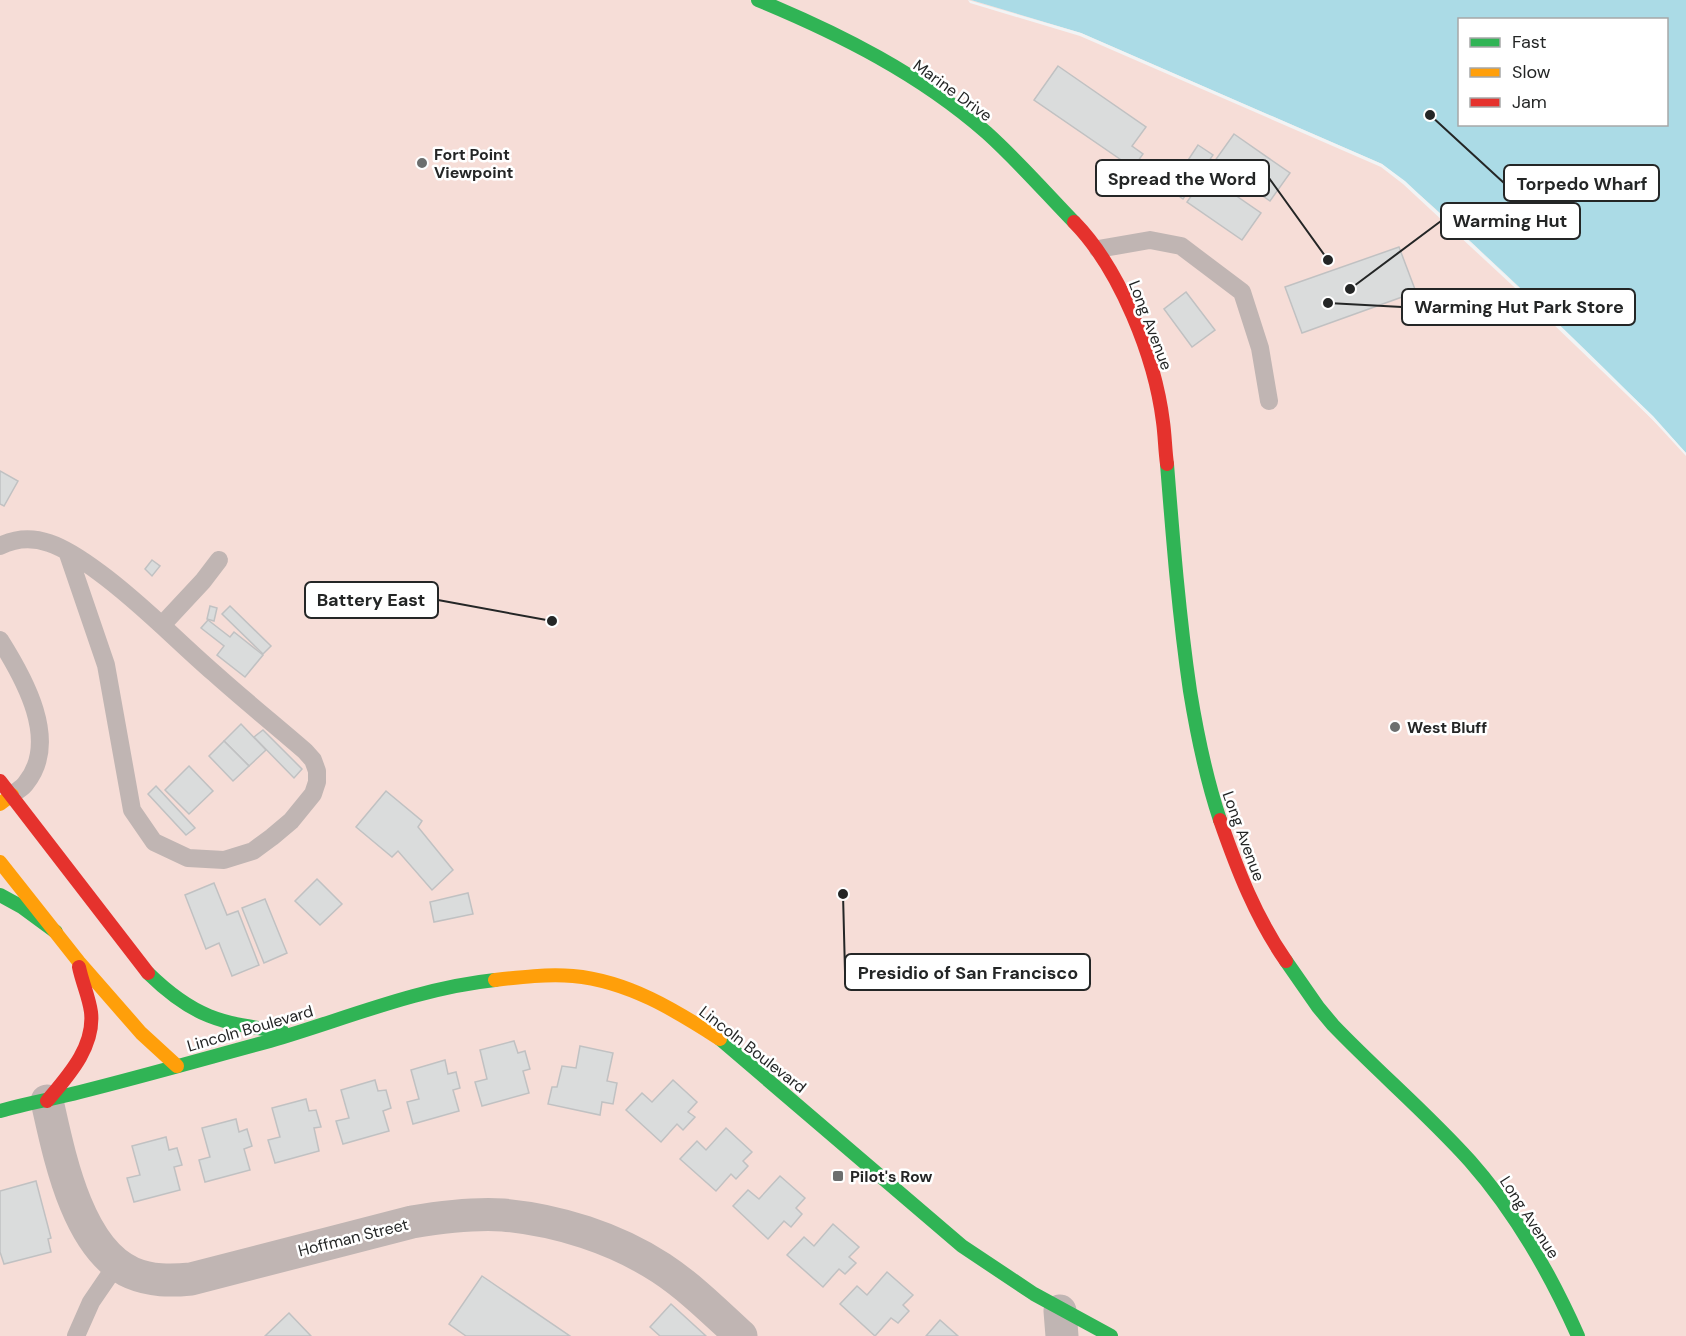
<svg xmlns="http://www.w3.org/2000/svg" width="1686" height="1336" viewBox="0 0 1686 1336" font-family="'DM Sans',sans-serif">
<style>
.green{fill:#f6ddd7}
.water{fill:#abdbe6;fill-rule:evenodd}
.pier{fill:#f2f4f5}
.building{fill:#dadcdc;stroke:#c0c1c2;stroke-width:1.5}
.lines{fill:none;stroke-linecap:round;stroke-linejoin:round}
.lane{stroke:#c0b5b3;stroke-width:18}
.street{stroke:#c0b5b3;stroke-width:33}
.fast{stroke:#30b455;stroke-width:14}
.slow{stroke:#ff9f0a;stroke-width:14}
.jam{stroke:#e5322d;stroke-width:14}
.poi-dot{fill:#6c6e6e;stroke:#fff;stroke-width:2}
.labels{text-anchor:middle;stroke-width:5;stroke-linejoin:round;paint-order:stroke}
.street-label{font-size:16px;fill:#242626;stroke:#fff}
.poi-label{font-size:16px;font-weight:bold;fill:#242626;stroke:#fff;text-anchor:start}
.leader{fill:none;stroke:#242626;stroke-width:2}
.callout-dot{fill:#242626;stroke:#fff;stroke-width:2}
.callout{fill:#fff;stroke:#242626;stroke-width:2}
.callout-label{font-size:18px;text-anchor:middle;font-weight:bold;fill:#242626}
</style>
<rect width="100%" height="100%" fill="#f2f4f5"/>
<polygon class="green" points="0,0 971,0 1081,33 1382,164 1405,181 1528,296 1686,453 1686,1336 0,1336"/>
<path class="water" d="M971,0H1686V453C1628,389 1564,329 1501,270C1462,234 1424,196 1382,164L1081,33ZM1460,20H1666V124H1460Z"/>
<polygon class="pier" points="968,0 1081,33 1382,164 1405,181 1528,296 1653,416 1686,453 1686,456 1651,418 1526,298 1403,184 1381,167 1080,36 970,3"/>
<g class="building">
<polygon points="1058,66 1146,127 1132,146 1143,154 1133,168 1034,100"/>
<polygon points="1234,134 1290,173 1270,201 1214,162"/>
<polygon points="1198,145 1213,155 1183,199 1169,189"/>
<polygon points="1206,175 1261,213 1242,240 1187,202"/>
<polygon points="1399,247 1416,292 1302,333 1285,287"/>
<polygon points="1186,292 1215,330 1192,347 1164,309"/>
<polygon points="0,471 18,481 4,506 0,504"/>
<polygon points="152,560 160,566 152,576 145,569"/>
<polygon points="210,606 217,608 214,621 207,619"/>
<polygon points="230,606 271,646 263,654 222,614"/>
<polygon points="208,620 230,637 234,632 263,655 245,677 217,655 224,646 201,628"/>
<polygon points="241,724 266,750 249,766 224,741"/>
<polygon points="263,730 302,769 294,778 254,737"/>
<polygon points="224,741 249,766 233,781 209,756"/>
<polygon points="189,766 213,791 189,814 165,790"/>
<polygon points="156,786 195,828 186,835 148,794"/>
<polygon points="386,791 422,821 418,827 453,870 432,890 398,851 392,857 356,827"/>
<polygon points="317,879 342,904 320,925 295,901"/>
<polygon points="214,883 227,915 238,911 259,965 232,976 219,943 206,949 185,895"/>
<polygon points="468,893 473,914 434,922 430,902"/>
<polygon points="265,899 287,953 264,963 242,908"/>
<polygon points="514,1041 518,1053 525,1051 530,1069 523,1071 529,1093 482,1106 475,1082 487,1079 480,1050"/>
<polygon points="580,1046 613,1053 607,1081 617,1083 613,1104 602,1102 600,1115 548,1104 552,1087 557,1087 562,1066 576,1068"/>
<polygon points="445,1060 448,1074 456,1072 460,1088 453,1090 459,1111 413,1124 407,1102 419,1099 411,1070"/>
<polygon points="375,1080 378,1091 386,1090 391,1108 383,1111 389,1131 343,1144 336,1121 349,1118 341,1090"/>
<polygon points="673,1080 697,1102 688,1112 695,1117 683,1130 677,1124 661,1142 626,1110 642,1093 652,1102"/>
<polygon points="306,1099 309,1111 316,1110 321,1127 314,1128 319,1151 275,1163 268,1140 280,1137 272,1108"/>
<polygon points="236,1119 239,1132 247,1129 252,1146 244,1149 250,1170 205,1182 199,1160 210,1157 202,1128"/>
<polygon points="726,1128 752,1152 743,1161 748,1166 736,1179 731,1174 716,1191 680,1159 697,1141 706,1150"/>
<polygon points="166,1137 169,1150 177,1148 182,1165 174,1167 180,1190 134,1202 127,1178 140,1175 132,1146"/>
<polygon points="780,1176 805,1198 796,1208 802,1214 791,1227 784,1221 768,1239 733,1206 748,1190 759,1199"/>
<polygon points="36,1181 51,1238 48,1239 51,1252 4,1264 0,1252 0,1191"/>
<polygon points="833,1224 859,1247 849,1257 856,1263 845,1274 839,1269 823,1287 787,1255 804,1237 814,1246"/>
<polygon points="887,1272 913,1295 903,1305 909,1311 898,1323 891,1318 875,1336 840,1304 857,1286 867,1295"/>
<polygon points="482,1276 570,1336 466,1336 449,1324"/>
<polygon points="671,1304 706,1336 660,1336 650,1327"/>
<polygon points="289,1313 311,1336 265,1336"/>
<polygon points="940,1320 958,1336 926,1336"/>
</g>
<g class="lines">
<g class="lane">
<polyline points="1098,249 1150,240 1181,246 1242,292 1260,348 1269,401"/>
<path d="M0,546C16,538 32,537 49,543C67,549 84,561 100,573C141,603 176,640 214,673C244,700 275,725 305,751L313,760L317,771V782L313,794L291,821L272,837L253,851L224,860L188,858L154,842L132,810L106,665L67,551"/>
<polyline points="162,625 203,581 219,560"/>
<path d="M0,640C24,678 60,741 26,783C23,788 16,791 12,795"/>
<polyline points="76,1336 91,1302 117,1264"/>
</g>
<g class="street">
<path d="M47,1101C59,1154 77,1249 132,1273C151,1281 170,1281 191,1279L412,1222C442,1217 473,1213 503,1215C558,1220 615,1238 661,1268C690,1287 716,1313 741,1336"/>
<polyline points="1060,1311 1062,1336"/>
</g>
<g class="fast">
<path d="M758,0C840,34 920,74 987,133C1018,161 1045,192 1074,222"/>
<path d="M1167,464C1173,540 1179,616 1190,691C1197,734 1206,778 1220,820"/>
<polyline points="0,895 22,907 56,932"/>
<path d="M1286,961L1318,1007L1333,1025C1378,1072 1427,1113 1470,1161C1516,1213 1550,1273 1578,1336"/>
<path d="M148,973C193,1017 221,1024 282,1031"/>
<polyline points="720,1039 962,1246 1034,1294 1111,1336"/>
<path d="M0,1111C26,1103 54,1099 80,1092C144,1076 207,1058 270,1041C345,1019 418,988 495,980"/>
</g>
<g class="slow">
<polyline points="0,804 12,795"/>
<polyline points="0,862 79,962 141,1033 177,1066"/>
<path d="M495,980C521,977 547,974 573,976C628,981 675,1010 720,1039"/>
</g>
<g class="jam">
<path d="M1074,222C1120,269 1155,357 1163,422C1165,436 1165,450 1167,464"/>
<polyline points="0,781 148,973"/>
<path d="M1220,820C1237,869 1256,918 1286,961"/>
<path d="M47,1101C68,1076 95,1047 91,1012C89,997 82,982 79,967"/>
</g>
</g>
<g class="poi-dot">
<circle cx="422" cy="163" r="6"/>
<circle cx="1395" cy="727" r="6"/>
<rect x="832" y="1170" width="12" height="12" rx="3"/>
</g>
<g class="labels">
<g class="street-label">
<text transform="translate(953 90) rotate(36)" y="6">Marine Drive</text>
<text transform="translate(1151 325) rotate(69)" y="6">Long Avenue</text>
<text transform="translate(1244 836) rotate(70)" y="6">Long Avenue</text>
<text transform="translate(250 1028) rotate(-16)" y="6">Lincoln Boulevard</text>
<text transform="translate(753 1049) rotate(38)" y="6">Lincoln Boulevard</text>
<text transform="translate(1530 1217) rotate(57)" y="6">Long Avenue</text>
<text transform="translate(353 1237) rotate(-14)" y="6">Hoffman Street</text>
</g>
<g class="poi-label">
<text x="434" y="160">Fort Point<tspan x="434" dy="18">Viewpoint</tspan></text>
<text x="1407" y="733">West Bluff</text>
<text x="850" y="1182">Pilot's Row</text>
</g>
</g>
<path class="leader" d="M1328 260L1269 178M1430 115L1504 183M1350 289L1441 221M1328 303L1402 307M552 621L438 600M843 894L845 972"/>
<g class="callout-dot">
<circle cx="1328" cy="260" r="6"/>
<circle cx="1430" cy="115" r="6"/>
<circle cx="1350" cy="289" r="6"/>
<circle cx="1328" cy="303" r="6"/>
<circle cx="552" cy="621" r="6"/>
<circle cx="843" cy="894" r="6"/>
</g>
<g class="callout">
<rect x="1096" y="160" width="173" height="36" rx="6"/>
<rect x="1504" y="165" width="155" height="36" rx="6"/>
<rect x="1441" y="203" width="139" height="36" rx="6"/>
<rect x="1402" y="289" width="233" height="36" rx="6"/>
<rect x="305" y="582" width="133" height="36" rx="6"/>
<rect x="845" y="954" width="245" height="36" rx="6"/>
</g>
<g class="callout-label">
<text x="1182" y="185">Spread the Word</text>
<text x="1582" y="190">Torpedo Wharf</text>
<text x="1510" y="227">Warming Hut</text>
<text x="1519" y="313">Warming Hut Park Store</text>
<text x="371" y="606">Battery East</text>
<text x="968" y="979">Presidio of San Francisco</text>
</g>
<rect x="1458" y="18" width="210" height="108" fill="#ffffff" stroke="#a7a8a8" stroke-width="1.5"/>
<rect x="1470" y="38" width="30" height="9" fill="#30b455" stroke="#a7a8a8" stroke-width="1.5"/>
<text x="1512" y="48" font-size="18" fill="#242626">Fast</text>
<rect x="1470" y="68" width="30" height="9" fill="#ff9f0a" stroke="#a7a8a8" stroke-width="1.5"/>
<text x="1512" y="78" font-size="18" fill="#242626">Slow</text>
<rect x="1470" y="98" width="30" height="9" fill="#e5322d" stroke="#a7a8a8" stroke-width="1.5"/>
<text x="1512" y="108" font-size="18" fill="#242626">Jam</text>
</svg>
